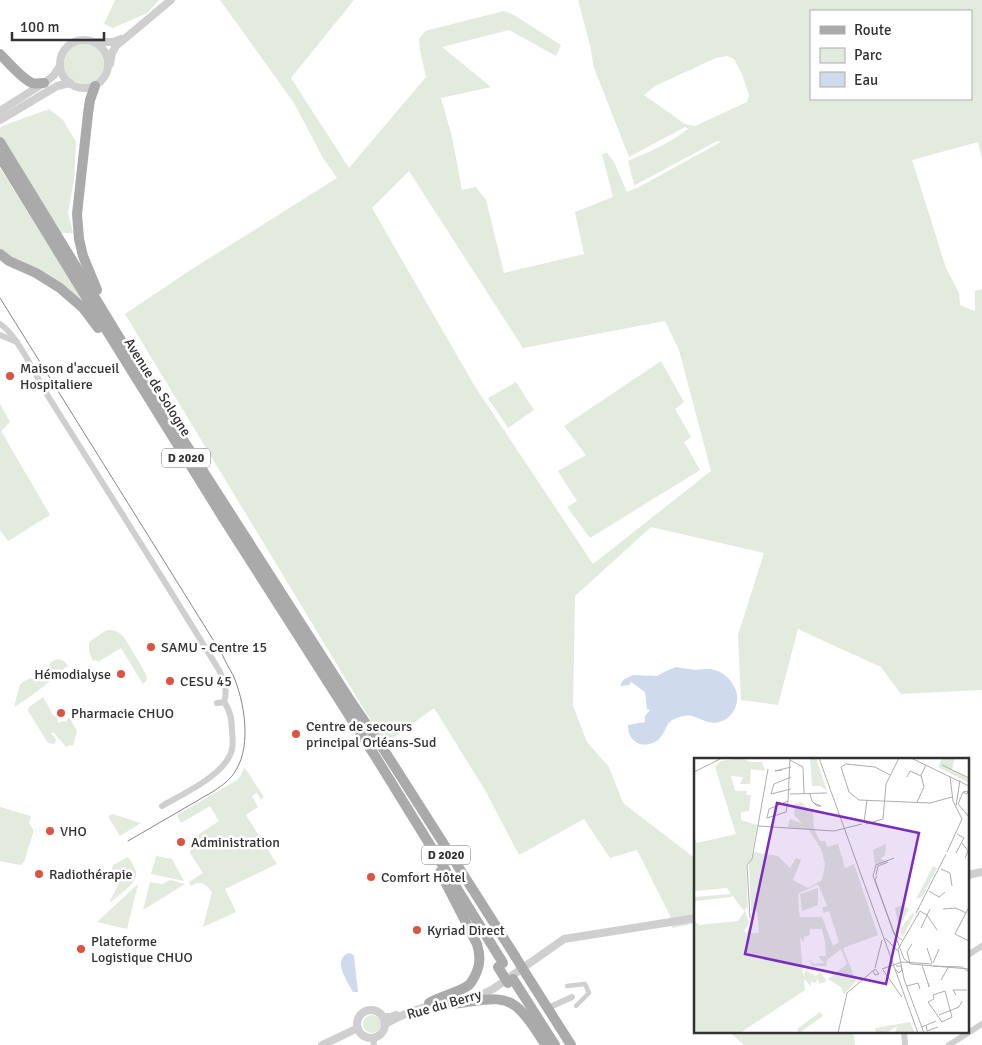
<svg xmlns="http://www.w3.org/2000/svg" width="982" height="1045" viewBox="0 0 982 1045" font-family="Signika,sans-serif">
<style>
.green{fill:#e3eade;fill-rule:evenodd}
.water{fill:#cfdbec}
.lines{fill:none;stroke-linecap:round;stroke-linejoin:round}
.pedestrian{stroke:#cfcfcf;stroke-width:4.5}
.minor{stroke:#cfcfcf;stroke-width:6}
.tertiary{stroke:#cfcfcf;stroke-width:8}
.primary{stroke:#aaa;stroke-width:10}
.tram{stroke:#878787;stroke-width:1}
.primary-bridge{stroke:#aaa;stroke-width:10}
.poi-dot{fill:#dc5341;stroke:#fff;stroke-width:2}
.labels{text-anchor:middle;stroke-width:5;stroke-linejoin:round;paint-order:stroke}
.shield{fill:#fff;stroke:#707070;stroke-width:1}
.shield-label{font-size:12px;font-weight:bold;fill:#323232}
.poi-label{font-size:14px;fill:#323232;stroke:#fff;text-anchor:start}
.street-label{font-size:14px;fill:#323232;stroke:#fff}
.inset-road{fill:none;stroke:#adadad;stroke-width:1}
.view{fill:#7b2cbf;fill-opacity:0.15;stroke:#7b2cbf;stroke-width:2.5}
.inset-edge{fill:none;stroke:#323232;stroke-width:2.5}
</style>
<rect width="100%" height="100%" fill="#fff"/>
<g class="green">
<polygon points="115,0 159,0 147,13 113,28 104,24"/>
<path d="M220,0H354L291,78L349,168L426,77L420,50L419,39L425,31L504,11L514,15L561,45L556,56L509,30L442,47L491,87L441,98L452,137L462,190L476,187L486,200L504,273L584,254L575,212L613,197L602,154L607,153L614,162L627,192L639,187L721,142L717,141L637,184L634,185L628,161C649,152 670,143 688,129L685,127L629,157L594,68L590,45L578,0H982V160L978,142L912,160L946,268L959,293L960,305L975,311V291L982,289V690L901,694L881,667L837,647L798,629L778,705L741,700L738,635L764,553L651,527L575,596L573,706L587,742L609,767L623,803L696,859V923L672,928L670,916L637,850L610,858L584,819L519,855L485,790L434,708L385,744L125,314L189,271L337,178L323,158L294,103ZM811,11H971V99H811ZM727,56L734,59L742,74L749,95L747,102L695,126L685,124L644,95L655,86L716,58ZM409,171L523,348L665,321L679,350L711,471L593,564L474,385L372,208Z"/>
<circle cx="84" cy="64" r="20"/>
<polygon points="49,109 63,120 76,142 74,180 68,213 73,233 58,233 0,138 0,128 2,126"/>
<polygon points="0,168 86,305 0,251"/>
<polygon points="661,361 684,402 675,409 691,437 684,442 700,470 590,538 567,507 577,501 558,471 586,455 564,426"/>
<polygon points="516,382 534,410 508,428 488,398"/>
<polygon points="0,404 10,422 1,431 50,515 8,541 0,530"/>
<path d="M109,630C116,630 119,633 124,637L146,674L147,680L143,684L121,648L98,662L96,660L93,661L89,652V642L105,631Z"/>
<path d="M58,659L64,661L68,666C62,669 58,675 53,679C40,689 28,699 14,707L20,684L30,678L32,679L36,677L39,681L46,676L44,672L47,670L51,662Z"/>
<polygon points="43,697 51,711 52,714 56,717 59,723 63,721 66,722 69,717 77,731 73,746 70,745 66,747 53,732 51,734 56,739 55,744 48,743 30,714 28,711 29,707"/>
<path d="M244,768H245L264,797L261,800L257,793L252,796L258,807L246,815L277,864L225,889L236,912L203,927L212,892C205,884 201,879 191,886L189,882L203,873L190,853L193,838L219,821L210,806L181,823L177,815L237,780L241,775Z"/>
<polygon points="0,807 31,816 29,824 34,830 24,862 20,865 0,861"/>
<polygon points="113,814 137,822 141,823 120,836 108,816"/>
<polygon points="156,856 172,859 184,881 151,874"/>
<path d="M128,857C132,863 137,869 136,876C135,884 116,898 109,903L123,875L121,873L119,875L111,872L113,865Z"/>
<polygon points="170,880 185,884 143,910 150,882 162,884"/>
<polygon points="138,884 127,929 97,922"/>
<circle cx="372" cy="1024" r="9"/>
<polygon points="728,1031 853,1031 855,1045 744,1045"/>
</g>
<g class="water">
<path d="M676,667C682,668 689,669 695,670C699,670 702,669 706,669C717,668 727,675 732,683C736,689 738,694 737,701C736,710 730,718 722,721C710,726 703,719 692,716C688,715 681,716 677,718C666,721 667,730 660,738C655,744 643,747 636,742C630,738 628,732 628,725L645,722V716L650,710L647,709L645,692L631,682L629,685L620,686L623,680L633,675L657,676L666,671Z"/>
<path d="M349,953L352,954L354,956L358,992H353C348,982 331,959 349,953Z"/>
</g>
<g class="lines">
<polyline class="pedestrian" points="567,986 585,984 589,993 576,1006"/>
<g class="minor">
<path d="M0,324C17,334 37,378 48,396C105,487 163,578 219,670C224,681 228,691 224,702L217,703"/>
<polyline points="0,335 17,342"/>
<path d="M162,806C183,794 220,777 230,755C233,749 233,739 232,732C232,721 231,711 224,702"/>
<polyline points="968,955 982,946"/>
<polyline points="548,1008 572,997"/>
<polyline points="904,1031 905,1045"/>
<polyline points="373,1038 374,1045"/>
<polyline points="949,1045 982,1024"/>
</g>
<g class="tertiary">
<circle cx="84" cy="64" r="24"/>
<polyline points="96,42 113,42 121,39"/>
<polyline points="110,64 112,53 116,46 171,0"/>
<polyline points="0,111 47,81 54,75 60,66"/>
<polyline points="0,120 57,86 70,83"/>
<polyline points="968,875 982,872"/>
<polyline points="467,998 485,993 493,989 564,939 696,918"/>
<circle cx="371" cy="1024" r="14"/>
<polyline points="383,1017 391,1017 396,1015"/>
<path d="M385,1024C400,1015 417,1009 434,1005"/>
<polyline points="322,1045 358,1028"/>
</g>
<g class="primary">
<path d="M0,54C8,62 21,78 32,83C35,84 40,83 44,83"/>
<polyline points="95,86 90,100 88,114 77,214 79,239 83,256 97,290"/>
<polyline points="0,142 155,396 348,697 384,750 515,956"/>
<polyline points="0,157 105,328 225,521 375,756 503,963"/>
<polyline points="0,254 9,261 36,273 60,288 83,308 98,328"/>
<polyline points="526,974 571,1045"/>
<polyline points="513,979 555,1045"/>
<path d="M429,1003C441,996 460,992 469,985C473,981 475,976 477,971C481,962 480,954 477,944L440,872"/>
<path d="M436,1004C444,1004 452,1004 460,1003C480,1001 503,993 519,1009C529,1018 537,1032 545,1044"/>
</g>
<path class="tram" d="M0,298L222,654C225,661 229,668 233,675C244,700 252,744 236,770C231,779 223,785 214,791L128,841"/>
<g class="primary-bridge">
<polyline points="515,956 526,974"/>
<polyline points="498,967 508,983"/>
</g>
</g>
<g class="poi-dot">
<circle cx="10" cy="376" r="5"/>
<circle cx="151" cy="647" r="5"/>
<circle cx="121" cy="674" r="5"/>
<circle cx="170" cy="681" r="5"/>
<circle cx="61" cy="713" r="5"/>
<circle cx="296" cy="734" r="5"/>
<circle cx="50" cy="831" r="5"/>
<circle cx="181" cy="842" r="5"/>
<circle cx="39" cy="874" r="5"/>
<circle cx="371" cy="877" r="5"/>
<circle cx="417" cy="930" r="5"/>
<circle cx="81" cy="949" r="5"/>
</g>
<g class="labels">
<g class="shield">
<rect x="162" y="448.5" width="48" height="19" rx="4"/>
<rect x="422" y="845.5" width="48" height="19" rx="4"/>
</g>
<g class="shield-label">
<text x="186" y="462">D 2020</text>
<text x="446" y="859">D 2020</text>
</g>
<g class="poi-label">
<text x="20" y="373">Maison d'accueil<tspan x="20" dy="16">Hospitaliere</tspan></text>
<text x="161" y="652">SAMU - Centre 15</text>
<text x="111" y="679" text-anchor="end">Hémodialyse</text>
<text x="180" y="686">CESU 45</text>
<text x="71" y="718">Pharmacie CHUO</text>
<text x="306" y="731">Centre de secours<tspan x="306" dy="16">principal Orléans-Sud</tspan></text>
<text x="60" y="836">VHO</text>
<text x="191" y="847">Administration</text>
<text x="49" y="879">Radiothérapie</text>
<text x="381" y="882">Comfort Hôtel</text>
<text x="427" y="935">Kyriad Direct</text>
<text x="91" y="946">Plateforme<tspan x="91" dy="16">Logistique CHUO</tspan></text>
</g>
<g class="street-label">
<text transform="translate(158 387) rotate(58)" y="5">Avenue de Sologne</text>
<text transform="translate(444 1004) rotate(-16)" y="5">Rue du Berry</text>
</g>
</g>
<g transform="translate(694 758)">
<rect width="275" height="275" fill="#fff"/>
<path d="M30,0L27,3L48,0L56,4H68L71,13L57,11L56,26H46L49,19L37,18L41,33H53L52,37H57L55,53L47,54V62L63,67L57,101L54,106L52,105L54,155L53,149L50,153L38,137L37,139L2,143L0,157V79L3,85L42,76L21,9ZM33,130L37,136L1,139V133ZM116,0H122L133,33L127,28H118ZM248,0H261L258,12L275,21V25L244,9ZM107,44L119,55L120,71L126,83H131L133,89L144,86L151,110L160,106L184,177L149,190L162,223L150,237L147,229L134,221L153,206L147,191L133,202L132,208H119L114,201L120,206L130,205L124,198H132L131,184L128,171H116V177L110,179V185L106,179L109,218L113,209L114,214L122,218L126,214L133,223L125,226L124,221L121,225L117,223V228L110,221L111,232L46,275H0V162L5,167L44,163L51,153L55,165L50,173L53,175L55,168L56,175H65L63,152L57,153L55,107L60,94L84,98L96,110L102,100L107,102L99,122L114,130L128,122L131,106L127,91L115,72L94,69L96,61L109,66L100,57L101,46ZM124,126L133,148L128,150L130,155L135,153L145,184L139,188L128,159H106L105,154L104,136ZM192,86L191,97L186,101L192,103L181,107L179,92ZM239,108L243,110L228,139L222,141ZM124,130V147L108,153L106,136ZM208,147L215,151L205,170L201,150ZM219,154L220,157L208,180L206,172ZM126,254L129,258L105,275L103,271ZM216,264L221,275H201L203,268L192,275H182L181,270Z" fill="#e3eade" fill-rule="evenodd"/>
<path class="inset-road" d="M125,0L224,275M217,0L275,28M96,2L109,9L110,36M248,7L275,20M88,12L81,13L97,9M0,14L28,0M196,17L181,9L152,6L147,9L155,34L165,42L236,45L258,39M213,19L216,13L227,18M97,31L77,36L80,26L97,19M269,34L274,33L273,36L269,34L264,46L275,59M96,36L133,35M116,36L118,43L123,48H127L120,45M94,43L92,54L73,60L75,51ZM94,43L96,0M223,44L230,29L227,17L232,7M262,48L266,22M170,64L173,42M172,66L189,61L192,26L205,0M64,68L140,73L168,66M268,85L274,93L271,100M253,94L268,61L259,43L256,19M262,95L270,80L263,76M200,100L182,107L179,118L210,201L217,206L275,211M247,111L256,115L258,128M182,117L184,108L194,104M183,118L181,122L200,176L208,182M235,133L245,139L251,134M275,149L261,176L275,183M249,151L262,150L272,155M226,153L204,191L210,221L230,275M226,153L233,157L243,172M222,155L252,96M56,160L53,107L58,101L74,11M227,170L236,151M191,180L205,194M233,190L238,205M216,205L213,194L218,186M239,205L245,191M228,207L235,228V229L234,225M239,208L268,209L275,214M181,210L188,182M188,211L208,204L238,206M201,211L205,215L208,212L207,208H202M189,212L208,239M247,222L255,208M213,228L224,225L226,231M251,233L258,259L248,264L234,244L240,241L239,237ZM262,237L259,232H273M245,257L265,249L268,243M232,267L233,273L244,269M228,269L242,263M144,275L153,235L181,211L185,216L181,217L179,213"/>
<path class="view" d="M83,45L225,75L192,226L51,196Z"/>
<rect width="275" height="275" class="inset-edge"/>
</g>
<rect x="810" y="10" width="162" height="90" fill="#ffffff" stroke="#adadad"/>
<rect x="820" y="26" width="25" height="8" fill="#aaaaaa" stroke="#adadad"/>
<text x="854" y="35" font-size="15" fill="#323232">Route</text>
<rect x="820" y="48" width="25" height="15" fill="#e3eade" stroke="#adadad"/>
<text x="854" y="60" font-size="15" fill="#323232">Parc</text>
<rect x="820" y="72" width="25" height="15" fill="#cfdbec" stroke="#adadad"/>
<text x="854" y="85" font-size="15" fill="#323232">Eau</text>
<path d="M12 32v8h92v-8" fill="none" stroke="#323232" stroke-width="2.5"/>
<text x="20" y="32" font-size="15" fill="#323232" stroke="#ffffff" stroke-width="4" paint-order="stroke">100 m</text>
</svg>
